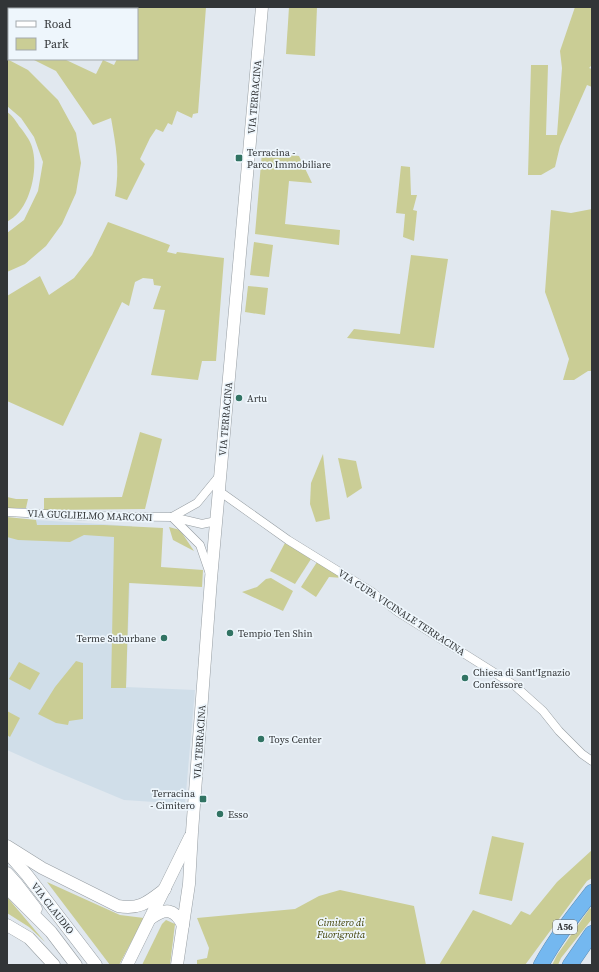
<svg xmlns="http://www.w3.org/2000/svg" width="599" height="972" viewBox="0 0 599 972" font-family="'Source Serif 4',serif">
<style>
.built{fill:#d0dee9}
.green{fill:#cacd95}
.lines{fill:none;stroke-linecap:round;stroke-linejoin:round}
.minor-casing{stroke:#969da2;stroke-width:9}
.secondary-casing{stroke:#969da2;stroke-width:13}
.motorway-casing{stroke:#5d8aaf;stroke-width:16}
.minor{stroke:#fff;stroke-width:8}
.secondary{stroke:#fff;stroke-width:12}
.motorway{stroke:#74b8f0;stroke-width:15}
.poi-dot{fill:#317363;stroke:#eef6fc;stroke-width:1.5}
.labels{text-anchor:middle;stroke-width:3.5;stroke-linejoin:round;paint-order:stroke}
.shield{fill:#eef6fc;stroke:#6a6f72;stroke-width:1}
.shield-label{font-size:9px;font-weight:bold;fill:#323537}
.street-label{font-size:10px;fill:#323537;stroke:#eef6fc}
.poi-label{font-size:10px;fill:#323537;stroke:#eef6fc;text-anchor:start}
.park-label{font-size:10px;font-style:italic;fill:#3d3e00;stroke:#eef6fc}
</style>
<rect width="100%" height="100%" fill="#e1e8ef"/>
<polygon class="built" points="36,520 132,526 126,687 195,690 185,804 124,800 45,767 7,750 7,524"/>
<g class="green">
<path d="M99,7H206L198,113L193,114L192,118L177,111L172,125L168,123L163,132L156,129L150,138L140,159L145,164L127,200L115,196C120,168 116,146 111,118L93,125L56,71L32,59H64L96,74L103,60L114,65L117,59H137V9H104Z"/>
<polygon points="289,7 317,7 315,56 286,54"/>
<polygon points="575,7 592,7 592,65 589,68 592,69 592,87 587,85 560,146 555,167 541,175 528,175 531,65 548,65 546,135 557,135 562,68 560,51"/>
<polygon points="7,59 28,70 58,100 76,133 81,163 76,193 62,224 46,246 25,264 7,272 7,233 24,220 38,191 43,162 34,137 21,118 7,106"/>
<path d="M7,112C12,115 16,121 19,126C24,132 30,140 32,147C38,166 32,197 19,212C16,216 11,219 7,222Z"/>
<polygon points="262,152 299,156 312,183 289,181 285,224 340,230 339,245 255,234"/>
<polygon points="401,166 410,167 411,195 417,195 413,210 417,211 414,241 403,237 405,214 396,213"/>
<polygon points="592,209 592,371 588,371 574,380 563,380 569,359 545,292 551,210 571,213"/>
<polygon points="108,222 170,245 167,252 176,254 177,252 224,258 216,361 202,361 198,380 151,375 165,310 153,309 161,286 154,285 153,279 143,278 135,282 129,306 122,302 63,426 7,401 7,296 40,276 49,295 74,278 92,255"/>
<polygon points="254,242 273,245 269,277 250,275"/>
<polygon points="411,255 448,259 434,348 347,338 354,329 400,334"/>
<polygon points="248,286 268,288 265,315 245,312"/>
<polygon points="140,432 162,439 145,509 44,510 44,498 122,497"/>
<polygon points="323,454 330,519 316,522 310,504 311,483"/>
<polygon points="338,458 356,461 362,488 347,498"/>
<polygon points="7,497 16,499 28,499 26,508 7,508"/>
<polygon points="7,517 36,520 37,525 104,525 163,528 161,567 203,570 202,587 129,583 126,688 111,688 114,537 84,535 70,542 18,540 7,537"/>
<polygon points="169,527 180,530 194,551 173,540"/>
<polygon points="285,543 311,559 295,584 270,571"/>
<polygon points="317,562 343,578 329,577 316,597 301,587"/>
<polygon points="271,578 293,591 283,611 242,592 257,587 266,579"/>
<polygon points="76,661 83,663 83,719 69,721 68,725 56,723 38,714 55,687"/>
<polygon points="19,662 40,673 30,690 9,679"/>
<polygon points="7,711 20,718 10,737 7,735"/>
<polygon points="492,836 524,843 512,901 479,894"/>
<polygon points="592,850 592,878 587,881 525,965 439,965 473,910 511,925 521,911 530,915 557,882"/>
<polygon points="47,882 120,915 144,918 119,965 110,965"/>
<polygon points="340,890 414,906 426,965 197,965 197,960 207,958 209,948 197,918 295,909 319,896"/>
<polygon points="7,897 45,942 29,927 7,913"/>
<polygon points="590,908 592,910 592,919 561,958 558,965 552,965 557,955"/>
<polygon points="166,920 175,924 170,965 142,965 162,924"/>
</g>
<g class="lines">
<g class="minor-casing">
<g id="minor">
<polyline points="219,491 288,540 372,592 398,612 514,685 543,711 559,731 582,754 592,761"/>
<polyline points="7,512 82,516 172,517 202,524 216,521"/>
<polyline points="172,517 197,503 220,475"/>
<polyline points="173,518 200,545 210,574"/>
</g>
</g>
<g class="secondary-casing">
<g id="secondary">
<path d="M7,846L42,868L118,906C140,910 148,902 165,889"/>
<polyline points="7,852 27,875 96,965"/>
<polyline points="7,873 16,883 36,909"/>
<polyline points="7,888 51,932 76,965"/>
<path d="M151,918C165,908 174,908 183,925"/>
<polyline points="7,925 29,938 54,965"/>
<polyline points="127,965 190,837"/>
<polyline points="177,965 189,884 192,832 211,579 262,7"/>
</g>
</g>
<g class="motorway-casing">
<g id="motorway">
<path d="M541,965C555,939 574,915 592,892"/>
<polyline points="570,965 592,933"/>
</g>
</g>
<use href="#minor" class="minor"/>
<use href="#secondary" class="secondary"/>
<use href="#motorway" class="motorway"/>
</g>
<g class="poi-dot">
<rect x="235" y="154" width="8" height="8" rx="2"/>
<circle cx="239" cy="398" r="4"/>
<circle cx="230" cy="633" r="4"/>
<circle cx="164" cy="638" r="4"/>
<circle cx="465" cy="678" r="4"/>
<circle cx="261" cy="739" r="4"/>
<rect x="199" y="795" width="8" height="8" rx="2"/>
<circle cx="220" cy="814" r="4"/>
</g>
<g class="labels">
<rect class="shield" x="553" y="920" width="24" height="14" rx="3"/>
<g class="shield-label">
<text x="565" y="930">A56</text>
</g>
<g class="street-label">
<text transform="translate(254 97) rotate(-85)" y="4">VIA TERRACINA</text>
<text transform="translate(225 419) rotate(-85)" y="4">VIA TERRACINA</text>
<text transform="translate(90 515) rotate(2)" y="4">VIA GUGLIELMO MARCONI</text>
<text transform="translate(402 612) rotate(33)" y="4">VIA CUPA VICINALE TERRACINA</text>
<text transform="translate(199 742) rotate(-86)" y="4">VIA TERRACINA</text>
<text transform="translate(53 908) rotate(52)" y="4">VIA CLAUDIO</text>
</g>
<g class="poi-label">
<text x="247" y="156">Terracina -<tspan x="247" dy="12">Parco Immobiliare</tspan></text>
<text x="247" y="402">Artu</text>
<text x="238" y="637">Tempio Ten Shin</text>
<text x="156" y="642" text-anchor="end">Terme Suburbane</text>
<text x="473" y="676">Chiesa di Sant'Ignazio<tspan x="473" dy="12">Confessore</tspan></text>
<text x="269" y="743">Toys Center</text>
<text x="195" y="797" text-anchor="end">Terracina<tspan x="195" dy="12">- Cimitero</tspan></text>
<text x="228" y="818">Esso</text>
</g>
<g class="park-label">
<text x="341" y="926">Cimitero di<tspan x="341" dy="12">Fuorigrotta</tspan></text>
</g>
</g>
<rect width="599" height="972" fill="none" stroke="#323537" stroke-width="16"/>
<rect x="8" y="8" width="130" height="52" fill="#eef6fc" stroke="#a3a9ad"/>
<rect x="16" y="21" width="20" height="6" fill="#ffffff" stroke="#a3a9ad"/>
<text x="44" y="28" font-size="12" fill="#323537">Road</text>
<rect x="16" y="38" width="20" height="12" fill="#cacd95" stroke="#a3a9ad"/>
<text x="44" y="48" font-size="12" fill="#323537">Park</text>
</svg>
